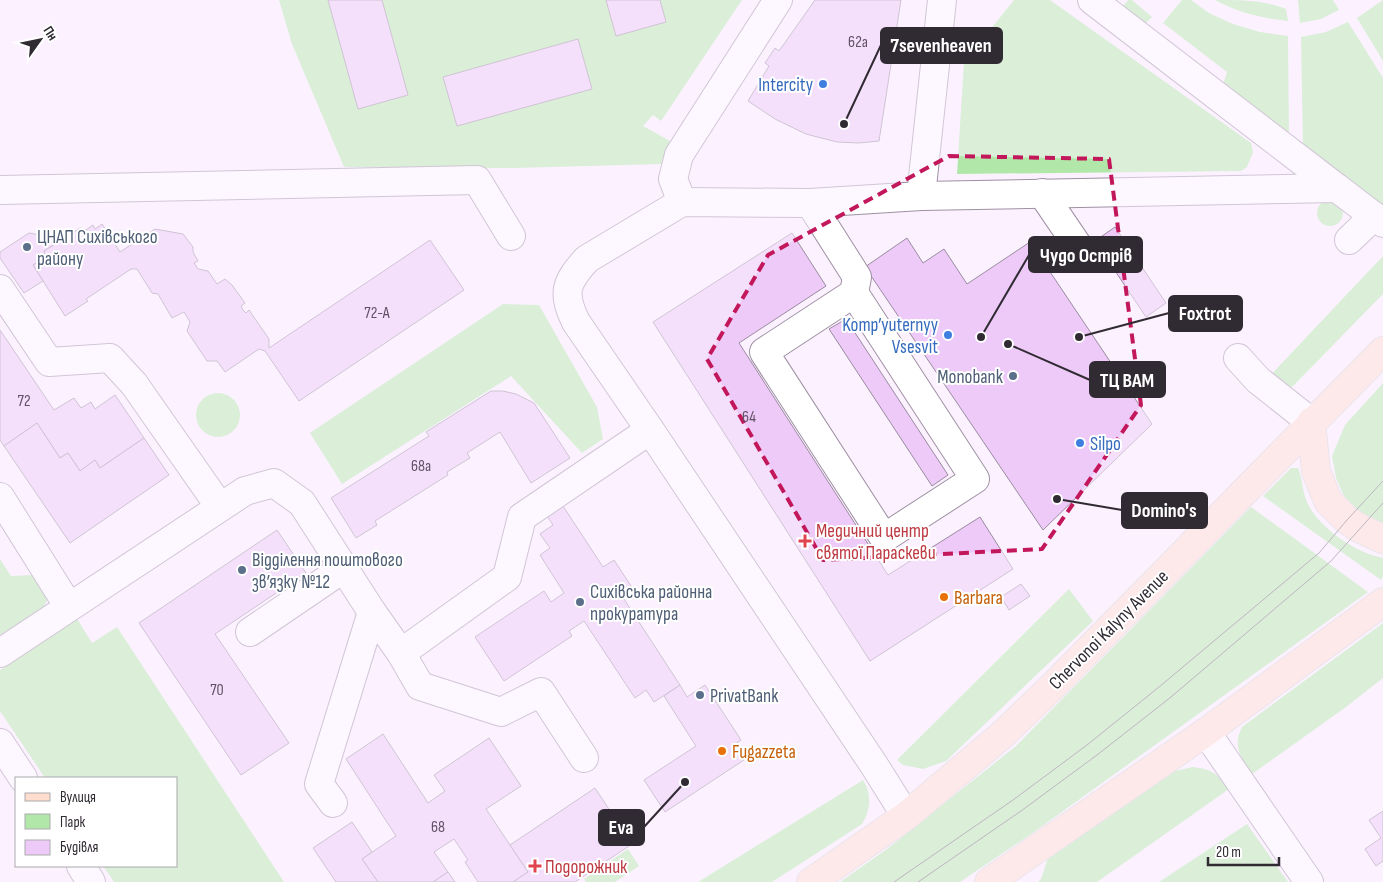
<svg xmlns="http://www.w3.org/2000/svg" width="1383" height="882" viewBox="0 0 1383 882" font-family="'Sofia Sans Condensed',sans-serif">
<style>
.green{fill:#b1e8a9}
.building{fill:#eecaf9;stroke:#998b9e}
.lines{fill:none;stroke-linecap:round;stroke-linejoin:round}
.minor-casing{stroke:#9e90a3;stroke-width:30}
.major-casing{stroke:#d6d4d6;stroke-width:30}
.minor{stroke:#fff;stroke-width:28}
.major{stroke:#feddce;stroke-width:28}
.tram{stroke:#736c75;stroke-width:1}
.marked{fill:none;stroke:#c2185b;stroke-width:4;stroke-dasharray:10 6;stroke-linejoin:round}
.shop-dot{fill:#3f7fe0;stroke:#fff;stroke-width:2}
.service-dot{fill:#5c6f8a;stroke:#fff;stroke-width:2}
.health-dot{fill:#e0444e;stroke:#fff;stroke-width:2}
.food-dot{fill:#e8710a;stroke:#fff;stroke-width:2}
.labels{text-anchor:middle;stroke-width:4;stroke-linejoin:round;paint-order:stroke}
.number-label{font-size:16px;fill:#605264}
.shop-label{font-size:19px;fill:#366cbe;stroke:#fff;text-anchor:end}
.service-label{font-size:19px;fill:#4e5e75;stroke:#fff;text-anchor:start}
.health-label{font-size:19px;fill:#be3a42;stroke:#fff;text-anchor:start}
.food-label{font-size:19px;fill:#c56008;stroke:#fff;text-anchor:start}
.street-label{font-size:19px;fill:#302a32;stroke:#fff}
.leader{fill:none;stroke:#302a32;stroke-width:2}
.callout-dot{fill:#302a32;stroke:#fff;stroke-width:2}
.callout{fill:#302a32;stroke:#302a32;stroke-width:2}
.callout-label{font-size:20px;text-anchor:middle;font-weight:bold;fill:#fff}
</style>
<rect width="100%" height="100%" fill="#fcf2ff"/>
<g class="green">
<polygon points="279,0 742,0 661,121 653,115 643,126 670,141 661,164 514,168 344,167 292,44"/>
<polygon points="1014,0 1050,0 1251,143 1253,152 1247,167 1241,171 957,174 964,62"/>
<polygon points="1128,0 1132,0 1152,17 1142,27 1122,7"/>
<polygon points="1182,0 1191,0 1209,13 1233,24 1260,32 1288,36 1289,137 1222,87 1227,72 1163,23"/>
<path d="M1215,0C1239,0 1265,0 1286,9L1288,21C1260,18 1240,13 1215,0Z"/>
<polygon points="1298,0 1333,0 1339,10 1321,19 1300,23"/>
<polygon points="1383,0 1383,61 1357,18"/>
<polygon points="1348,22 1383,78 1383,209 1303,148 1301,37 1326,32"/>
<circle cx="1330" cy="213" r="13"/>
<polygon points="1383,256 1383,294 1293,386 1288,389 1266,380"/>
<polygon points="503,304 539,305 597,407 603,439 582,453 511,376 342,484 310,433"/>
<polygon points="1383,383 1383,531 1354,509 1343,494 1336,478 1332,456 1345,425"/>
<circle cx="218" cy="415" r="22"/>
<path d="M1291,468H1298C1303,479 1302,491 1307,502C1316,523 1343,543 1364,552C1370,555 1377,556 1383,558V576L1381,580L1263,496Z"/>
<polygon points="1251,507 1368,592 1034,832 960,882 840,882 887,849 1016,746"/>
<polygon points="0,559 11,576 34,575 49,597 43,608 0,635"/>
<polygon points="1069,589 1093,621 946,761 923,769 903,765 897,760"/>
<polygon points="76,617 92,643 117,627 284,882 114,882 103,866 176,866 176,778 45,778 0,711 0,670"/>
<path d="M1383,623V678L1346,707L1252,774C1241,758 1232,746 1242,727Z"/>
<path d="M1193,767C1212,769 1218,774 1229,789L1097,882H1038L1041,879L1048,858L1175,771Z"/>
<path d="M863,780C872,794 871,809 862,824L772,882H698Z"/>
<polygon points="1247,824 1288,882 1159,882"/>
<polygon points="628,849 639,866 615,882 586,882 584,879"/>
</g>
<g class="building">
<polygon points="328,0 382,0 408,95 358,109"/>
<polygon points="606,0 660,0 666,22 616,36"/>
<polygon points="815,0 901,0 879,141 859,143 837,142 806,134 775,119 748,101 769,66 765,63 775,48 779,51"/>
<polygon points="578,39 592,89 457,126 443,77"/>
<polygon points="102,224 120,252 155,229 183,234 193,247 193,252 198,261 194,263 198,269 208,271 217,284 225,279 232,285 245,303 241,306 243,310 246,313 249,310 269,339 269,348 430,240 464,290 299,401 265,351 259,349 225,372 217,361 207,361 187,331 190,322 184,312 172,318 158,294 152,293 137,269 131,269 86,299 88,301 65,316 33,265 45,257 44,251 80,228 86,230 93,225 95,229"/>
<polygon points="1115,227 1166,303 1146,317 1095,241"/>
<polygon points="29,233 63,239 44,251 45,257 33,265 43,281 24,293 0,258 0,252"/>
<polygon points="792,233 826,286 739,343 888,575 980,517 1013,569 870,661 653,322"/>
<polygon points="907,238 923,263 944,249 967,284 1030,242 1152,424 1043,530 865,267"/>
<polygon points="846,319 948,475 932,486 829,329"/>
<polygon points="0,330 54,410 74,398 81,408 91,402 95,409 115,395 144,438 100,468 95,460 80,471 68,453 60,458 37,423 4,446 0,440"/>
<polygon points="491,391 503,391 516,394 534,403 570,458 531,483 500,432 467,453 470,458 447,472 448,475 375,521 377,525 356,538 331,498 429,436 426,432"/>
<polygon points="37,423 60,458 68,453 80,471 95,460 100,468 144,438 169,475 70,543 4,446"/>
<polygon points="561,503 603,567 614,560 633,589 622,596 680,685 654,702 646,690 635,698 584,621 569,631 572,636 504,681 475,637 544,591 551,602 564,593 540,555 550,548 540,534 553,525 545,513"/>
<polygon points="277,530 306,573 215,634 289,743 241,775 139,623"/>
<polygon points="1021,584 1030,596 1009,610 1001,597"/>
<polygon points="680,685 687,697 705,685 741,740 734,745 744,760 665,812 644,780 696,746 664,696"/>
<polygon points="383,734 428,803 445,791 434,775 489,738 521,786 486,809 528,872 513,882 478,882 465,862 468,860 454,839 434,852 448,872 433,882 378,882 362,859 396,836 346,759"/>
<polygon points="595,788 632,844 575,882 513,882 528,872 510,845"/>
<polygon points="1383,811 1383,861 1376,866 1365,849 1381,838 1369,820"/>
<polygon points="352,822 372,852 362,859 378,882 336,882 313,848"/>
<polygon points="448,872 455,882 433,882"/>
</g>
<g class="lines">
<g class="minor-casing">
<g id="minor">
<polyline points="1092,0 1337,188"/>
<polyline points="0,190 477,180 511,236"/>
<polyline points="1042,193 1080,249"/>
<polyline points="921,196 942,0"/>
<polyline points="682,202 673,179 679,155 778,0"/>
<polyline points="810,203 857,277 854,293 975,479 884,538 764,352 854,293"/>
<polyline points="1349,240 1374,216"/>
<polyline points="0,289 49,362 110,358 134,384 220,507"/>
<polyline points="1238,358 1258,380 1311,422"/>
<polyline points="0,497 69,607"/>
<polyline points="250,632 344,568"/>
<polyline points="0,653 245,491 274,483 302,503 372,612 401,653 420,686 501,712 541,692 584,758"/>
<polyline points="401,653 507,577 522,517 650,430"/>
<polyline points="1206,732 1309,882"/>
<polyline points="0,743 23,778"/>
<polyline points="333,803 319,784 372,612"/>
<path d="M906,816L874,765L650,430L576,322C562,293 565,283 587,259L682,202L810,203L921,196L1337,188L1383,223"/>
<polyline points="81,866 91,882"/>
</g>
</g>
<g class="major-casing">
<g id="major">
<polyline points="1311,422 1316,471 1328,501 1347,520 1359,528 1383,539"/>
<polyline points="811,882 906,816 1002,735 1054,685 1383,351"/>
<polyline points="989,882 1206,732 1383,602"/>
</g>
</g>
<use href="#minor" class="minor"/>
<use href="#major" class="major"/>
<g class="tram">
<polyline points="894,882 1013,800 1087,745 1159,687 1319,553 1347,520 1383,481"/>
<polyline points="918,882 1021,811 1097,755 1171,697 1331,561 1383,503"/>
</g>
</g>
<path d="M0 0H1383V882H0ZM949,156L1109,159L1141,405L1042,549L823,560L707,359L768,255Z" fill="#fcf2ff" fill-opacity=".55" fill-rule="evenodd"/>
<path class="marked" d="M949,156L1109,159L1141,405L1042,549L823,560L707,359L768,255Z"/>
<g class="shop-dot">
<circle cx="823" cy="84" r="5"/>
<circle cx="948" cy="335" r="5"/>
<circle cx="1080" cy="443" r="5"/>
</g>
<g class="service-dot">
<circle cx="27" cy="247" r="5"/>
<circle cx="1013" cy="376" r="5"/>
<circle cx="242" cy="570" r="5"/>
<circle cx="580" cy="602" r="5"/>
<circle cx="700" cy="695" r="5"/>
</g>
<g class="health-dot">
<path d="M802.5 533.5h5v5h5v5h-5v5h-5v-5h-5v-5h5z"/>
<path d="M532.5 858.5h5v5h5v5h-5v5h-5v-5h-5v-5h5z"/>
</g>
<g class="food-dot">
<circle cx="944" cy="597" r="5"/>
<circle cx="722" cy="751" r="5"/>
</g>
<g class="labels">
<g class="number-label">
<text x="858" y="47">62а</text>
<text x="377" y="318">72-А</text>
<text x="24" y="406">72</text>
<text x="749" y="422">64</text>
<text x="421" y="471">68а</text>
<text x="217" y="695">70</text>
<text x="438" y="832">68</text>
</g>
<g class="shop-label">
<text x="813" y="91">Intercity</text>
<text x="938" y="331">Komp’yuternyy<tspan x="938" dy="22">Vsesvit</tspan></text>
<text x="1090" y="450" text-anchor="start">Silpo</text>
</g>
<g class="service-label">
<text x="37" y="243">ЦНАП Сихівського<tspan x="37" dy="22">району</tspan></text>
<text x="1003" y="383" text-anchor="end">Monobank</text>
<text x="252" y="566">Відділення поштового<tspan x="252" dy="22">зв’язку №12</tspan></text>
<text x="590" y="598">Сихівська районна<tspan x="590" dy="22">прокуратура</tspan></text>
<text x="710" y="702">PrivatBank</text>
</g>
<g class="health-label">
<text x="816" y="537">Медичний центр<tspan x="816" dy="22">святої Параскеви</tspan></text>
<text x="545" y="873">Подорожник</text>
</g>
<g class="food-label">
<text x="954" y="604">Barbara</text>
<text x="732" y="758">Fugazzeta</text>
</g>
<g class="street-label">
<text transform="translate(1108 629) rotate(-45)" y="7">Chervonoi Kalyny Avenue</text>
</g>
</g>
<path class="leader" d="M844 124L881 45M981 337L1029 255M1079 337L1169 313M1008 344L1090 380M1057 499L1122 510M685 782L644 827"/>
<g class="callout-dot">
<circle cx="844" cy="124" r="5"/>
<circle cx="981" cy="337" r="5"/>
<circle cx="1079" cy="337" r="5"/>
<circle cx="1008" cy="344" r="5"/>
<circle cx="1057" cy="499" r="5"/>
<circle cx="685" cy="782" r="5"/>
</g>
<g class="callout">
<rect x="881" y="28" width="121" height="35" rx="5"/>
<rect x="1029" y="237" width="113" height="35" rx="5"/>
<rect x="1169" y="296" width="73" height="35" rx="5"/>
<rect x="1090" y="362" width="75" height="35" rx="5"/>
<rect x="1122" y="493" width="85" height="35" rx="5"/>
<rect x="599" y="810" width="45" height="35" rx="5"/>
</g>
<g class="callout-label">
<text x="941" y="52">7sevenheaven</text>
<text x="1086" y="262">Чудо Острів</text>
<text x="1205" y="320">Foxtrot</text>
<text x="1127" y="387">ТЦ ВАМ</text>
<text x="1164" y="517">Domino's</text>
<text x="621" y="834">Eva</text>
</g>
<rect x="15" y="777" width="162" height="90" fill="#ffffff" stroke="#acaaad"/>
<rect x="25" y="793" width="25" height="8" fill="#feddce" stroke="#acaaad"/>
<text x="60" y="802" font-size="15" fill="#302a32">Вулиця</text>
<rect x="25" y="814" width="25" height="15" fill="#b1e8a9" stroke="#acaaad"/>
<text x="60" y="827" font-size="15" fill="#302a32">Парк</text>
<rect x="25" y="840" width="25" height="15" fill="#eecaf9" stroke="#acaaad"/>
<text x="60" y="852" font-size="15" fill="#302a32">Будівля</text>
<g transform="translate(40 40) rotate(57)" stroke="#ffffff" stroke-width="4" paint-order="stroke">
<path d="M0-4L9 19L0 12L-9 19Z" fill="#302a32"/>
<text y="-8" font-size="14" font-weight="bold" text-anchor="middle" fill="#302a32">Пн</text>
</g>
<path d="M1208 857v8h71v-8" fill="none" stroke="#302a32" stroke-width="2.5"/>
<text x="1216" y="857" font-size="15" fill="#302a32" stroke="#ffffff" stroke-width="4" paint-order="stroke">20 m</text>
</svg>
